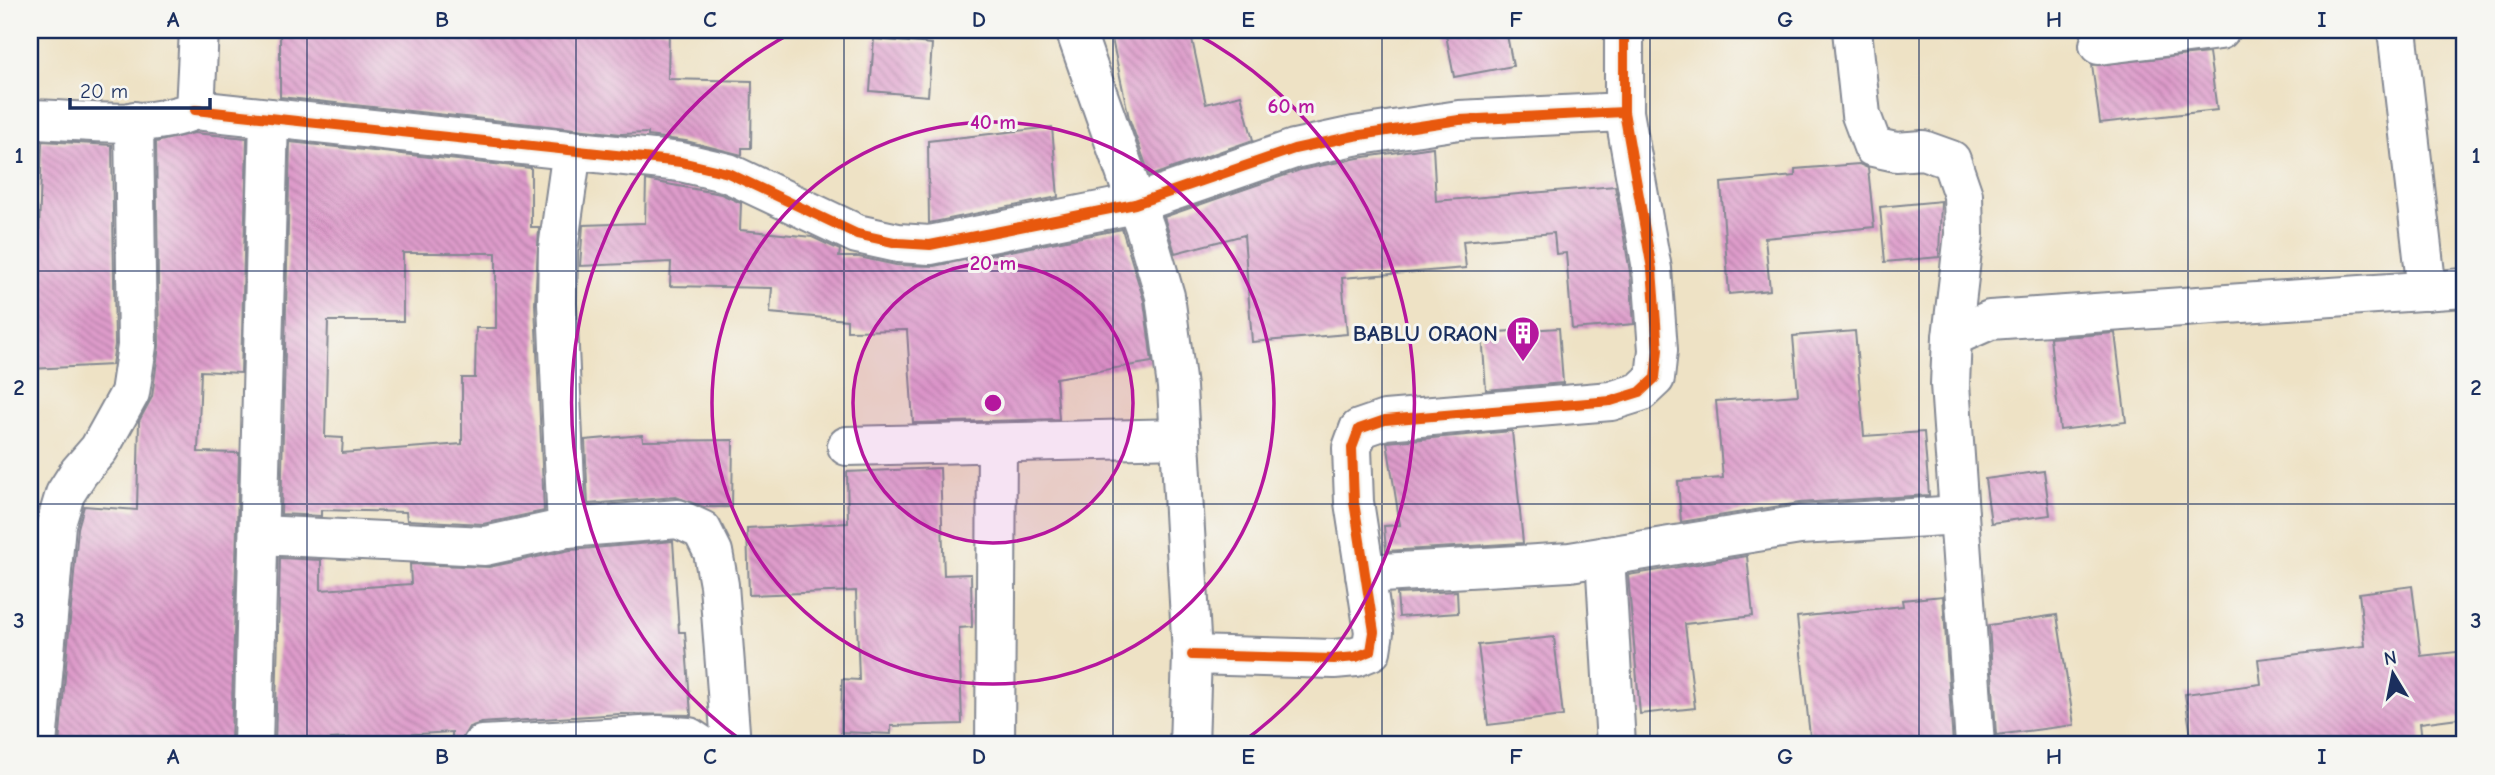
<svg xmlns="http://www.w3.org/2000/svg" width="2495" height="775" viewBox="0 0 2495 775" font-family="'Comic Neue',sans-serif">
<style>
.building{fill:url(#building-back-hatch);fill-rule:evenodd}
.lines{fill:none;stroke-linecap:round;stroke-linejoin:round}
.minor-casing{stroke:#848892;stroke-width:42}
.minor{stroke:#fff;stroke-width:38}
.cycleway-casing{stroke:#f6f6f2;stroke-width:15}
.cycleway{stroke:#e8590c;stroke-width:10}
.grid{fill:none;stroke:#1b2f5e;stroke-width:2;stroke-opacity:0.55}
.ring{fill:none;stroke:#b5179e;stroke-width:3.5}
.labels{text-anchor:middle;stroke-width:6;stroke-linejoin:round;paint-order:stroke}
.poi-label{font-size:23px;font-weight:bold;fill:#1b2f5e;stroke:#f6f6f2;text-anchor:end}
.centre{fill:#b5179e;stroke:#f6f6f2;stroke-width:3.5}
.ring-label{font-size:21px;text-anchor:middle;font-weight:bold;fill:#b5179e;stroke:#f6f6f2;stroke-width:6;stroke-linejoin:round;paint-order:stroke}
.neatline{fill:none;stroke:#1b2f5e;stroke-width:2.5}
.grid-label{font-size:23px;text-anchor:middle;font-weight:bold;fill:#1b2f5e}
</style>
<defs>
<pattern id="building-back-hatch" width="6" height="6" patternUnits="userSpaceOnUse" patternTransform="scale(1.75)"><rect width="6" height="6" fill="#de9bca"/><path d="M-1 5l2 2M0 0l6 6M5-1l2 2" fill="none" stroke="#b37fa7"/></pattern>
</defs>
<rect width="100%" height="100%" fill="#f6f6f2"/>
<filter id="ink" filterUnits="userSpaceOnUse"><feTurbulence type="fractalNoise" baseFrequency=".0143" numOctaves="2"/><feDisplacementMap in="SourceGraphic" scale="14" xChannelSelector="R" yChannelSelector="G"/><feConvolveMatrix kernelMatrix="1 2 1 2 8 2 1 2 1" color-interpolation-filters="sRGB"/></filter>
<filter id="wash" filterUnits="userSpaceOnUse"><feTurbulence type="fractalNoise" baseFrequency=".00686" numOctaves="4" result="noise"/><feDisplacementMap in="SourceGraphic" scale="28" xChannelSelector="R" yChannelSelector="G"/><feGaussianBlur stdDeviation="1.57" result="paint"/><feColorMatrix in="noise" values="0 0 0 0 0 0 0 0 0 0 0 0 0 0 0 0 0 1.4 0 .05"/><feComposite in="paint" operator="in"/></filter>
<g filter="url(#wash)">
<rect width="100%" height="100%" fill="#eee2c5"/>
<g id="blocks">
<g class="building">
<polygon points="280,30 669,30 668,79 752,81 751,148 742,148 742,155 686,141 648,136 648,133 621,134 280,97"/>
<polygon points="1110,30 1190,30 1206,104 1241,95 1253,140 1150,176 1129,118"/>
<polygon points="1445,30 1506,30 1513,66 1454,77"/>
<polygon points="874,39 932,44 928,96 870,91"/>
<polygon points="2209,53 2217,110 2100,123 2092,65"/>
<polygon points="1052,127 1058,197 929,223 928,141"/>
<polygon points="194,133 247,138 241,373 201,371 198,452 239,453 231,745 59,745 78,528 84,506 137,510 139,421 152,397 159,346 156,142"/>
<polygon points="42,141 112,145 115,345 112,365 30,369 31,233 39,232"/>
<path d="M290,142L531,168V227H539L535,304L544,511L483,524L407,520L406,512L321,510V516L281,514ZM403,253H496V328H476L475,378H462V444L342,453L343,438L325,437L328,321H403Z"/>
<polygon points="1433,147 1436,201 1615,186 1630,272 1634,324 1572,329 1566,253 1556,254 1554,233 1463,241 1466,268 1342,278 1347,334 1252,342 1244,235 1175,253 1164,217 1300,170 1358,158"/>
<polygon points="1859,164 1868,168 1874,227 1765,238 1770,290 1729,294 1721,183 1795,176 1795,169"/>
<polygon points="646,180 721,194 741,203 740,230 812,237 840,250 839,257 859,257 896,265 934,266 1122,229 1144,301 1152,362 1056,378 1059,419 913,423 907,330 847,331 847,320 770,313 772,288 670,286 671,262 580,266 583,225 645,223"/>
<polygon points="1941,201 1939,257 1885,262 1880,207"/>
<polygon points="1559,328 1563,383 1486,390 1482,333"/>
<polygon points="1855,331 1864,436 1924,432 1929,495 1799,503 1681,522 1678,481 1723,478 1716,401 1798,395 1793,336"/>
<polygon points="2115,333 2126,422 2060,430 2050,338"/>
<polygon points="1512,431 1523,543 1386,551 1384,526 1400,525 1387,442"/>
<polygon points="642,435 643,441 733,440 732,507 704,507 676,497 588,504 585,440"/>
<polygon points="940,468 944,575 971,574 972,627 959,628 962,724 891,726 891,734 841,732 842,679 859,680 856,591 749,595 747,528 848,523 847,472"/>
<polygon points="2044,471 2050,515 1991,523 1985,479"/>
<polygon points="673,541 679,632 685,632 691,715 620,714 481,723 469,727 462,739 452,740 452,732 331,739 330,745 275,745 280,558 321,560 321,590 411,584 410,564 489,567 570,550"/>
<polygon points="1747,556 1753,616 1685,624 1695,708 1640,714 1628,575"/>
<polygon points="2412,586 2421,656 2465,651 2465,717 2420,723 2422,740 2384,745 2192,745 2185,694 2261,684 2258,659 2365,646 2359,593"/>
<polygon points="1457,591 1458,613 1399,617 1397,594"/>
<polygon points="1943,596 1953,745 1811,745 1797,617 1903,606 1902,600"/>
<polygon points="2057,615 2074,725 1996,735 1989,625"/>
<polygon points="1554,637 1563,716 1488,725 1478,645"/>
</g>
</g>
</g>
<g filter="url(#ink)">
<use href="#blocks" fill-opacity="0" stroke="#848892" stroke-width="2"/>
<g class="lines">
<g class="minor-casing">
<g id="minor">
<polyline points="1075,30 1145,228 1165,296 1177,387 1192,655 1189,745"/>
<polyline points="1852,30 1861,115 1873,147 1896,152 1923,150 1951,160 1963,195 1964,234 1952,337"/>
<polyline points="2397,30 2427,291"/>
<polyline points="2099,45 2220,30"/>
<polyline points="195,110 681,162 728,173 857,234 898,243 930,245 1135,204 1294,149 1354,136 1459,120 1624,112 1624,30"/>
<path d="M30,119C83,120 145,131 195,110L199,30"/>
<polyline points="847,446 1180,438"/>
<polyline points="567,528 678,519 702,530 713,552 719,585 731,745"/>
<polyline points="260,535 485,546 567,528 557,303 558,249 572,150"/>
<polyline points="1605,556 1616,745"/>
<polyline points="1365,574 1570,562 1800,525 1959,515"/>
<polyline points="1192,655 1334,659 1356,657 1371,651 1374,632 1354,502 1352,448 1359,429 1385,420 1611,401 1640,392 1655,378 1658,350 1652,269 1624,112"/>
<polyline points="37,745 56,524 65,494 79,472 99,449 130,393 137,346 134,121"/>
<polyline points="253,745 269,118"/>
<polyline points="482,745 659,735 689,737 701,745"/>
<polyline points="995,745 997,443"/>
<polyline points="1975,745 1950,384 1952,337 1990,320 2465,288"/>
</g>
</g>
<use href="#minor" class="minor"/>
<g class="cycleway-casing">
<g id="cycleway">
<polyline points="195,110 681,162 728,173 857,234 898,243 930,245 1135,204 1294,149 1354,136 1459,120 1624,112 1624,30"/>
<polyline points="1192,655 1334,659 1356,657 1371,651 1374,632 1354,502 1352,448 1359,429 1385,420 1611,401 1640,392 1655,378 1658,350 1652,269 1624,112"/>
</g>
</g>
<use href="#cycleway" class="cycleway"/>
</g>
</g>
<path class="grid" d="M307,30V745M576,30V745M844,30V745M1113,30V745M1382,30V745M1650,30V745M1919,30V745M2188,30V745M30,271H2465M30,504H2465"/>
<circle cx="993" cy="403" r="140" fill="#b5179e" fill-opacity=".12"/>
<g class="ring">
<circle cx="993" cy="403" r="140"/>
<circle cx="993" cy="403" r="281"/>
<path d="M746 744A421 421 0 0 1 795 31M1191 31A421 421 0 0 1 1240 744"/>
</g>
<defs>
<g id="building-pin" transform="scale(1.75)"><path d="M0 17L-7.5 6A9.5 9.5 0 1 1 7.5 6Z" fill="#b5179e" stroke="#f6f6f2"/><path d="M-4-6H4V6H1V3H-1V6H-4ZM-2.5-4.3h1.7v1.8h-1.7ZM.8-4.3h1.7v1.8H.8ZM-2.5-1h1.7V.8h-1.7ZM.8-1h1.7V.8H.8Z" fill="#fff"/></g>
</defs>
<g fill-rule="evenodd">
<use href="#building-pin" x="1523" y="333"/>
</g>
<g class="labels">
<g class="poi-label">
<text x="1498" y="341">BABLU ORAON</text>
</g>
</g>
<circle cx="993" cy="403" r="10" class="centre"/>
<g class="ring-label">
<text x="1291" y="113">60 m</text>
<text x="993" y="129">40 m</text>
<text x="993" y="270">20 m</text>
</g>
<rect width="2495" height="775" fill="none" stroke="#f6f6f2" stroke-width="77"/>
<g transform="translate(2393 674) rotate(350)" stroke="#f6f6f2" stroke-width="5" paint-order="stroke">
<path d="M0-5L12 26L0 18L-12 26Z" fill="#1b2f5e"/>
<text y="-10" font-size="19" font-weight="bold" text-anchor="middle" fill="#1b2f5e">N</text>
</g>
<path d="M70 98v10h140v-10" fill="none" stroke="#1b2f5e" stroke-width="3.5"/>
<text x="80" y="98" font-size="21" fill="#1b2f5e" stroke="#f6f6f2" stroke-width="5" paint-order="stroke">20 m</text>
<rect x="38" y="38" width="2418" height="698" class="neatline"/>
<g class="grid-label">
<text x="173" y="27">A</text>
<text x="442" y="27">B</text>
<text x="710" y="27">C</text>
<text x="979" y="27">D</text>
<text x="1248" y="27">E</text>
<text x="1516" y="27">F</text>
<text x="1785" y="27">G</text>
<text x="2054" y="27">H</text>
<text x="2322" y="27">I</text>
<text x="19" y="163">1</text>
<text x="2476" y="163">1</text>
<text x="19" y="395">2</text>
<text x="2476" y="395">2</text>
<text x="19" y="628">3</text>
<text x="2476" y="628">3</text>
<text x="173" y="764">A</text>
<text x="442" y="764">B</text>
<text x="710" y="764">C</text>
<text x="979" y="764">D</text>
<text x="1248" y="764">E</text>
<text x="1516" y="764">F</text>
<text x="1785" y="764">G</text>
<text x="2054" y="764">H</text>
<text x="2322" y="764">I</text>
</g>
</svg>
